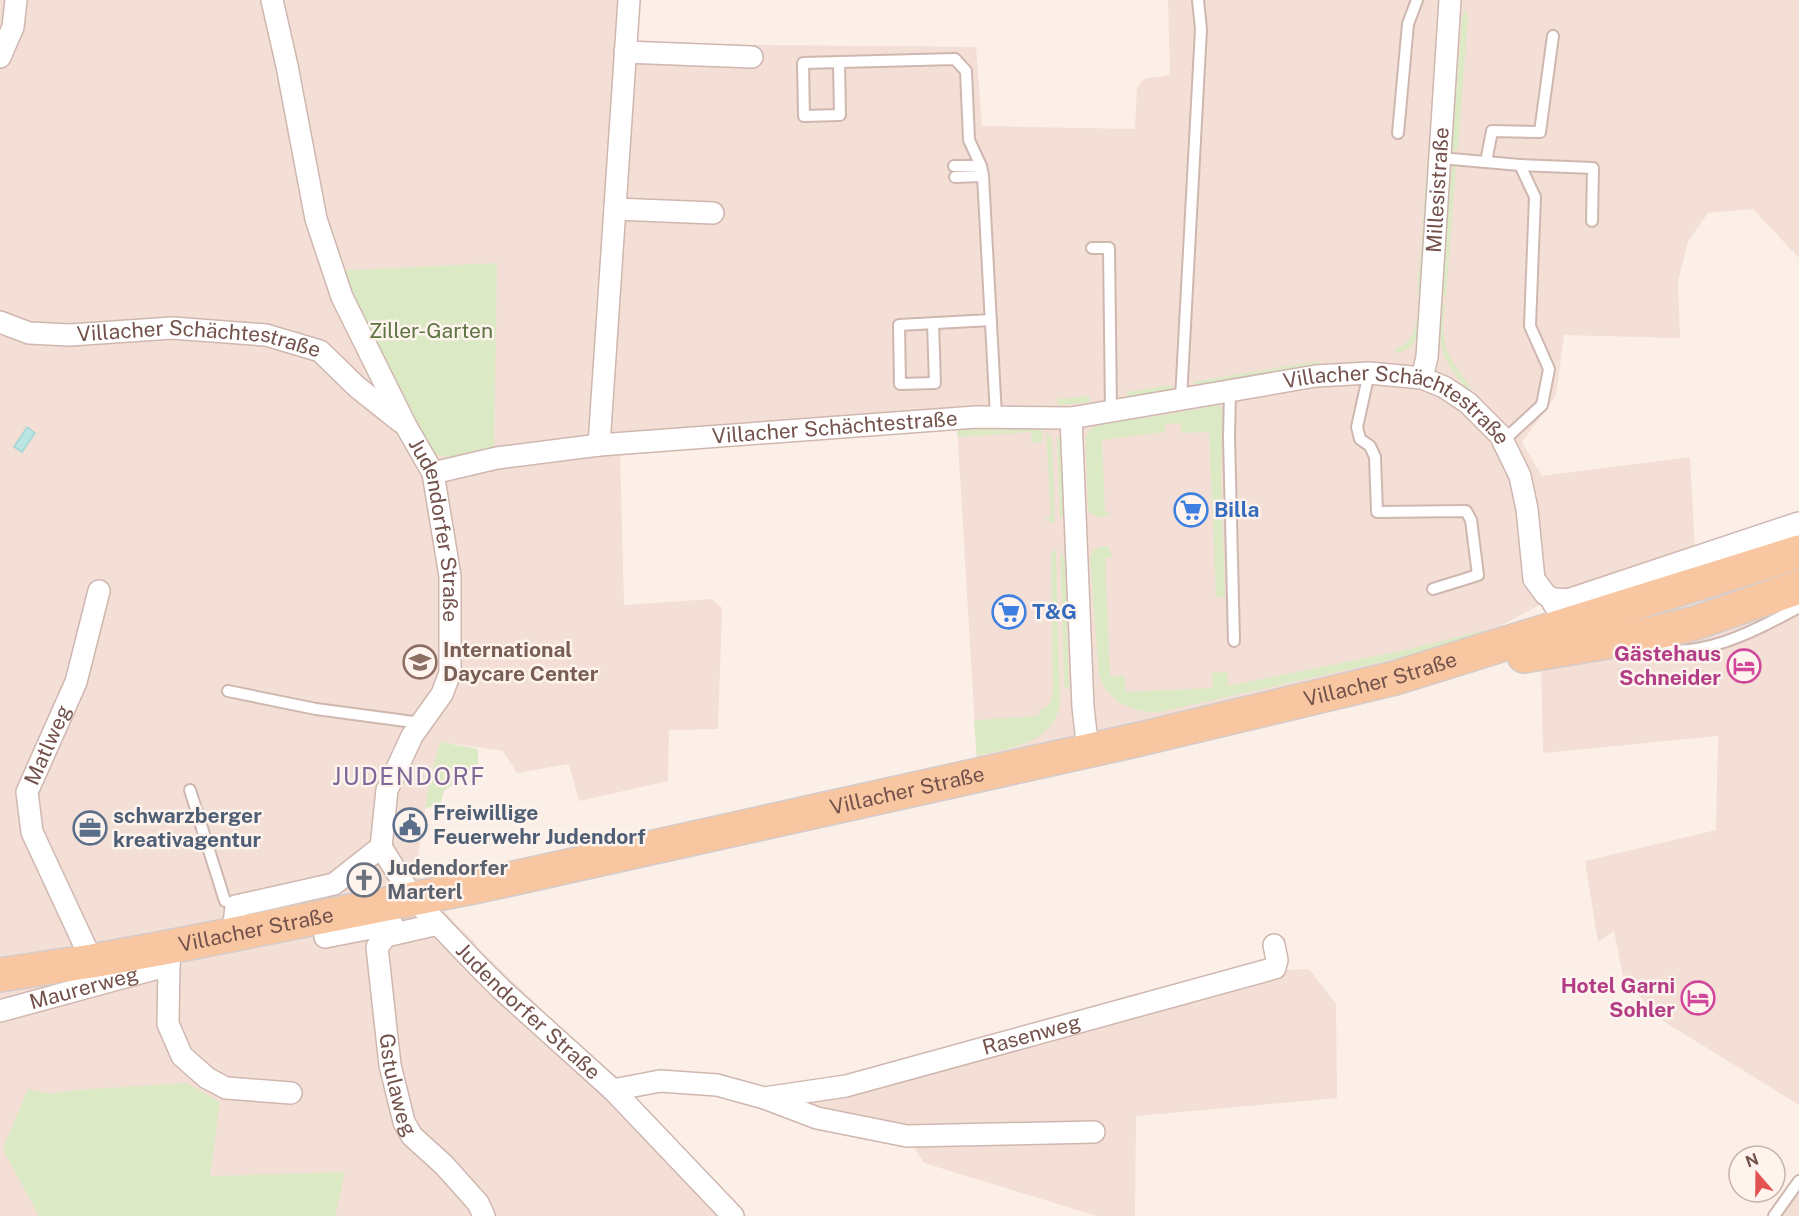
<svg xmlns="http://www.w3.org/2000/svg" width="1799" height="1216" viewBox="0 0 1799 1216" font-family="'Public Sans',sans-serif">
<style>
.residential{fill:#f3dfd5}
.green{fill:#dbe9c5}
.water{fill:#bbe5e2;stroke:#a2d6d4;stroke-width:1.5}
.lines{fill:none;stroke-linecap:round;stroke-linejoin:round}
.service-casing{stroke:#cfb7b0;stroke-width:14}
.minor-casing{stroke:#cfb7b0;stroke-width:24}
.tertiary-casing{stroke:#cfb7b0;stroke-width:30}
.primary-casing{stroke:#d5cbc9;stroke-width:36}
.service{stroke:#fff;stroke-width:10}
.minor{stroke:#fff;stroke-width:21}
.tertiary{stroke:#fff;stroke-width:27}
.primary{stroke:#f8c6a1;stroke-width:33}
.labels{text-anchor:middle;stroke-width:5;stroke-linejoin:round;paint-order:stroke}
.street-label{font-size:21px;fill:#74524c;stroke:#fef4ed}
.park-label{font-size:21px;fill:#5b7441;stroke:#fef4ed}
.shop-label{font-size:21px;font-weight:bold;fill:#366cbe;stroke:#fef4ed;text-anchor:start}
.education-label{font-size:21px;font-weight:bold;fill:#785e54;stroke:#fef4ed;text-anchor:start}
.hotel-label{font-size:21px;font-weight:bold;fill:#b23c85;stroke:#fef4ed;text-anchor:end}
.service-label{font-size:21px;font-weight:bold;fill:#4e5e75;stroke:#fef4ed;text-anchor:start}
.worship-label{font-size:21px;font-weight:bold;fill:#5b616d;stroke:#fef4ed;text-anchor:start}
.quarter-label{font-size:24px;letter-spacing:1.5px;fill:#7d6898;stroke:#fef4ed}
</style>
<rect width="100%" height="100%" fill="#fcefe7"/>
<g class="residential">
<polygon points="0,0 639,0 637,44 976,47 982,126 1135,129 1137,87 1144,79 1170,75 1168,0 1799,0 1799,258 1753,209 1708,213 1688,241 1678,281 1680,338 1564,335 1556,396 1522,442 1542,476 1690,457 1695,550 1560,594 1456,650 977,763 957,425 620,450 624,605 712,599 722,608 718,729 669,730 668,781 579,801 569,764 517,773 503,751 440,742 429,783 416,871 437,903 457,925 472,939 479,949 612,1077 747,1216 0,1216"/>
<polygon points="1799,605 1799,1105 1657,1017 1623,976 1614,931 1598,942 1585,861 1716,830 1718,736 1543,753 1541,663 1637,655"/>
<polygon points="1309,969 1336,1004 1337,1098 1136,1116 1135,1216 1097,1216 924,1163 900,1125 813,1108 812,1096 1284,970"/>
<polygon points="1799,1173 1799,1216 1769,1216"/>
</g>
<g class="green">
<polygon points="1465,10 1468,16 1458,148 1454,152 1452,148 1462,18"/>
<polygon points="1439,16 1423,296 1417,295"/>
<polygon points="1453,167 1456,167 1446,297 1440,296 1450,174"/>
<polygon points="497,263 494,447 448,457 421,452 333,271"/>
<path d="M1440,304H1445C1438,355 1453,359 1477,398H1475C1442,362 1438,352 1440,304Z"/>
<path d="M1421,319C1419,336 1414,350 1395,353V349C1408,345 1413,336 1416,323Z"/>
<polygon points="1319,361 1320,366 1198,386 1192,382"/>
<polygon points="1172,385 1169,391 1165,392 1125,398 1127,392"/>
<polygon points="1089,396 1090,402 1058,405 1057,399"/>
<polygon points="1219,405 1223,409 1221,474 1225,597 1216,597 1209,432 1181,433 1181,423 1165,424 1165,432 1102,440 1105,512 1110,512 1110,514 1100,518 1088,511 1086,444 1086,436 1091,428 1109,422 1158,416"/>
<polygon points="1036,423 1037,429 1043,431 1042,442 1032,443 1031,432 958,437 957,424"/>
<polygon points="1046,432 1052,439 1055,523 1052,523 1044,518 1051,517"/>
<polygon points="1061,436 1064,514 1060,519 1057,438"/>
<path d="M1103,546L1109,547L1112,557L1105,558L1110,676H1124L1126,692L1213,688L1212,673L1227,672L1228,686L1410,649L1485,630L1487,632L1408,656L1160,712C1133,714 1108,701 1099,675L1090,558L1093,550Z"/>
<path d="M1056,550L1060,705C1051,745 1010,747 977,756L974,720L1039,716V710C1050,707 1052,700 1053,690L1051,552Z"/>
<polygon points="1060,552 1065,558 1069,689 1064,686"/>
<polygon points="440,742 478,749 478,766 444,791 440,806 425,808 429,783"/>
<polygon points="187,1083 220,1102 210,1176 345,1172 335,1216 39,1216 5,1153 4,1146 28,1089 50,1094 76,1090"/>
</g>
<polygon class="water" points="27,427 35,433 22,452 14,447"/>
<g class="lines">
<g class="service-casing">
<g id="service">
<polyline points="839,62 840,115 804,116 803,63 955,59 966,71 969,140 981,166 983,176 996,416"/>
<polyline points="1398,133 1408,24 1417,0"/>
<polyline points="1440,158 1520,165 1535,197 1530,326 1549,369 1542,405 1503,441"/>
<polyline points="1486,162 1492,131 1540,132 1553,36"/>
<polyline points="1520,165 1593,168 1592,221"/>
<polyline points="954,166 981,166"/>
<polyline points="955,177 983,176"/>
<polyline points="1092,248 1109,248 1111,410"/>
<polyline points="933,323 935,383 900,384 899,325 991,320"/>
<polyline points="1369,373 1357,427 1360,439 1370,446 1375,457 1377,512 1466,511 1471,520 1478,575 1433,589"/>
<polyline points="1230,390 1229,438 1234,641"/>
<polyline points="1181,399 1201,29 1198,0"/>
<path d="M1644,646C1696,663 1755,631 1799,607"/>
<polyline points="228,691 316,709 421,723"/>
<polyline points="190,790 225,901"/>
<polyline points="1774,1216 1799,1181"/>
</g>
</g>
<g class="minor-casing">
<g id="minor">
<path id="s1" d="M272,0L287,66L316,219L342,297L406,426L433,473L450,576V673L442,694L412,736L387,790L381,847L413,898L479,967L501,989L613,1090L733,1216"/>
<polyline points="625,52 752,57"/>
<polyline points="0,57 13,27 16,0"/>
<polyline points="615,209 713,213"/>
<path id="s2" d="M0,322L29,333L70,335L172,328L266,335L320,351L357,387L401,422"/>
<path id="s3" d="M1422,378L1427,357L1450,0"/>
<polyline points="1071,418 1083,707 1088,751"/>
<polyline points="599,445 629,0"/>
<path id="s4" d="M433,473L497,458L599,445L976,417L1071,418L1316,376L1369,373L1422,378L1444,387L1468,403L1500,435L1520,476L1527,509L1534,579L1545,594L1556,602"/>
<path id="s5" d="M438,924L386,936L377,947L390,1065L404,1122L412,1136L444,1165L478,1203L484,1216"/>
<polyline points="233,934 236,906 334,884 381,847"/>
<polyline points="325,937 387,925 393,926 395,933"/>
<path id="s6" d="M92,961L32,832L27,792L76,682L99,591"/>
<polyline points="169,965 168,1024 182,1056 207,1078 226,1088 291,1093"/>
<path id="s7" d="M0,1011L169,965L170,953"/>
<path id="s8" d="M613,1090L660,1081L717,1085L764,1098L846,1086L1275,968L1277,960L1274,945"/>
<polyline points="767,1099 817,1118 907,1136 1094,1132"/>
</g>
</g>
<g class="tertiary-casing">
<polyline id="tertiary" points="1556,602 1568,603 1799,526"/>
</g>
<g class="primary-casing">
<g id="primary">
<polyline points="1524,656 1642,636 1695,623 1799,587"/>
<path id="s9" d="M0,975L92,961L169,947L483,885L1136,740L1395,678L1799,552"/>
</g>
</g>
<use href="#service" class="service"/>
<use href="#minor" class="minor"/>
<use href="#tertiary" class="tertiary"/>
<use href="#primary" class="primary"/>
</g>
<defs>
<g id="supermarket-ring" transform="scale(1.725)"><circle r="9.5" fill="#fef4ed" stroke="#3f7fe0" stroke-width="1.5"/><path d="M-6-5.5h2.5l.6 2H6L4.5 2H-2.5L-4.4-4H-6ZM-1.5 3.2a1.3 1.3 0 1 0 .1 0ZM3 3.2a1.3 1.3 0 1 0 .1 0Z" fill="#3f7fe0"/></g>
<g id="school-ring" transform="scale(1.725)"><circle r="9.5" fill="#fef4ed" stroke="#8d6e63" stroke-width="1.5"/><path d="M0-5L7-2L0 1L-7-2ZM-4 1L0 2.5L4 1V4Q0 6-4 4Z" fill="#8d6e63"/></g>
<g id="hotel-ring" transform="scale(1.725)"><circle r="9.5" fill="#fef4ed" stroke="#d1479c" stroke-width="1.5"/><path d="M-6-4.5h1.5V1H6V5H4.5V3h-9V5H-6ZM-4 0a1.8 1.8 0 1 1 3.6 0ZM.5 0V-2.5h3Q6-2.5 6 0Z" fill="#d1479c"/></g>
<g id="civic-ring" transform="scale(1.725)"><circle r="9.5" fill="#fef4ed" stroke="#5c6f8a" stroke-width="1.5"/><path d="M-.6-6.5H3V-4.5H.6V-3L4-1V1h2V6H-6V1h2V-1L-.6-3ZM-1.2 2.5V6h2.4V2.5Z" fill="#5c6f8a"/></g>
<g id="office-ring" transform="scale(1.725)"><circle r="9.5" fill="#fef4ed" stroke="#5c6f8a" stroke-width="1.5"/><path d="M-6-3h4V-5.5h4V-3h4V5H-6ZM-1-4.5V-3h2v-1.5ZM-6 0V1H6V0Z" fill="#5c6f8a"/></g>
<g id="church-ring" transform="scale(1.725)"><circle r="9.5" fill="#fef4ed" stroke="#6b7280" stroke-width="1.5"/><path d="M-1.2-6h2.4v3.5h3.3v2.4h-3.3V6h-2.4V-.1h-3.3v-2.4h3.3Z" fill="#6b7280"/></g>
</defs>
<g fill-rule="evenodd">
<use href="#supermarket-ring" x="1191" y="510"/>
<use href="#supermarket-ring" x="1009" y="612"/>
<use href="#school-ring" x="420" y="662"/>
<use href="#hotel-ring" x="1744" y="666"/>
<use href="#civic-ring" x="410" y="825"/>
<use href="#office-ring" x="90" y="828"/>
<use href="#church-ring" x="364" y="880"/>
<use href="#hotel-ring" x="1698" y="998"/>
</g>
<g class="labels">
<g class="street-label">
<text dy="7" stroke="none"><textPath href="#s3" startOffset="189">Millesistraße</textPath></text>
<text dy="7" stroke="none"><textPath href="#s2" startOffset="202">Villacher Schächtestraße</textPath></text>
<text dy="7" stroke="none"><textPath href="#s4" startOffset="980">Villacher Schächtestraße</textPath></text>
<text dy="7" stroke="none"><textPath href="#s4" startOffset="405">Villacher Schächtestraße</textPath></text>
<text dy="7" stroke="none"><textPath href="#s1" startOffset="560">Judendorfer Straße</textPath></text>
<text dy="7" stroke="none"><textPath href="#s9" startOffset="1412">Villacher Straße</textPath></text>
<text dy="7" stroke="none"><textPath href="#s6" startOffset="234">Matlweg</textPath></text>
<text dy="7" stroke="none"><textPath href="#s9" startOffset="926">Villacher Straße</textPath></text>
<text dy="7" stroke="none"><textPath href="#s9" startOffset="260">Villacher Straße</textPath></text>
<text dy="7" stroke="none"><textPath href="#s7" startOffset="87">Maurerweg</textPath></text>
<text dy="7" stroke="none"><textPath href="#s1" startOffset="1118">Judendorfer Straße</textPath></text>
<text dy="7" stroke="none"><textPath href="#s8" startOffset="429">Rasenweg</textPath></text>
<text dy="7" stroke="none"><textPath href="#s5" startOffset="207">Gstulaweg</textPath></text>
</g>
<g class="park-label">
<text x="431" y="338">Ziller-Garten</text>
</g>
<g class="shop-label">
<text x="1214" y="517">Billa</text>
<text x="1032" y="619">T&amp;G</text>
</g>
<g class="education-label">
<text x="443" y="657">International<tspan x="443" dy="24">Daycare Center</tspan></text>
</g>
<g class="hotel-label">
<text x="1721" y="661">Gästehaus<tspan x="1721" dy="24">Schneider</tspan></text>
<text x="1675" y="993">Hotel Garni<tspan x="1675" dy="24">Sohler</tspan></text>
</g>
<g class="service-label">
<text x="433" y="820">Freiwillige<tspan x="433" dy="24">Feuerwehr Judendorf</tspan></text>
<text x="113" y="823">schwarzberger<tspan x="113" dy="24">kreativagentur</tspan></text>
</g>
<g class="worship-label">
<text x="387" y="875">Judendorfer<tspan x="387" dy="24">Marterl</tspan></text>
</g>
<g class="quarter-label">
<text x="409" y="785">JUDENDORF</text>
</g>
</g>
<g transform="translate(1757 1174) rotate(340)"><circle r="28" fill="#fef4ed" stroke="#c7b3ad" stroke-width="1.5"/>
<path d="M0-4.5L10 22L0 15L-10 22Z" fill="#e15250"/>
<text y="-9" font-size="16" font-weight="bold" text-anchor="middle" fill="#74524c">N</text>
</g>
</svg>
